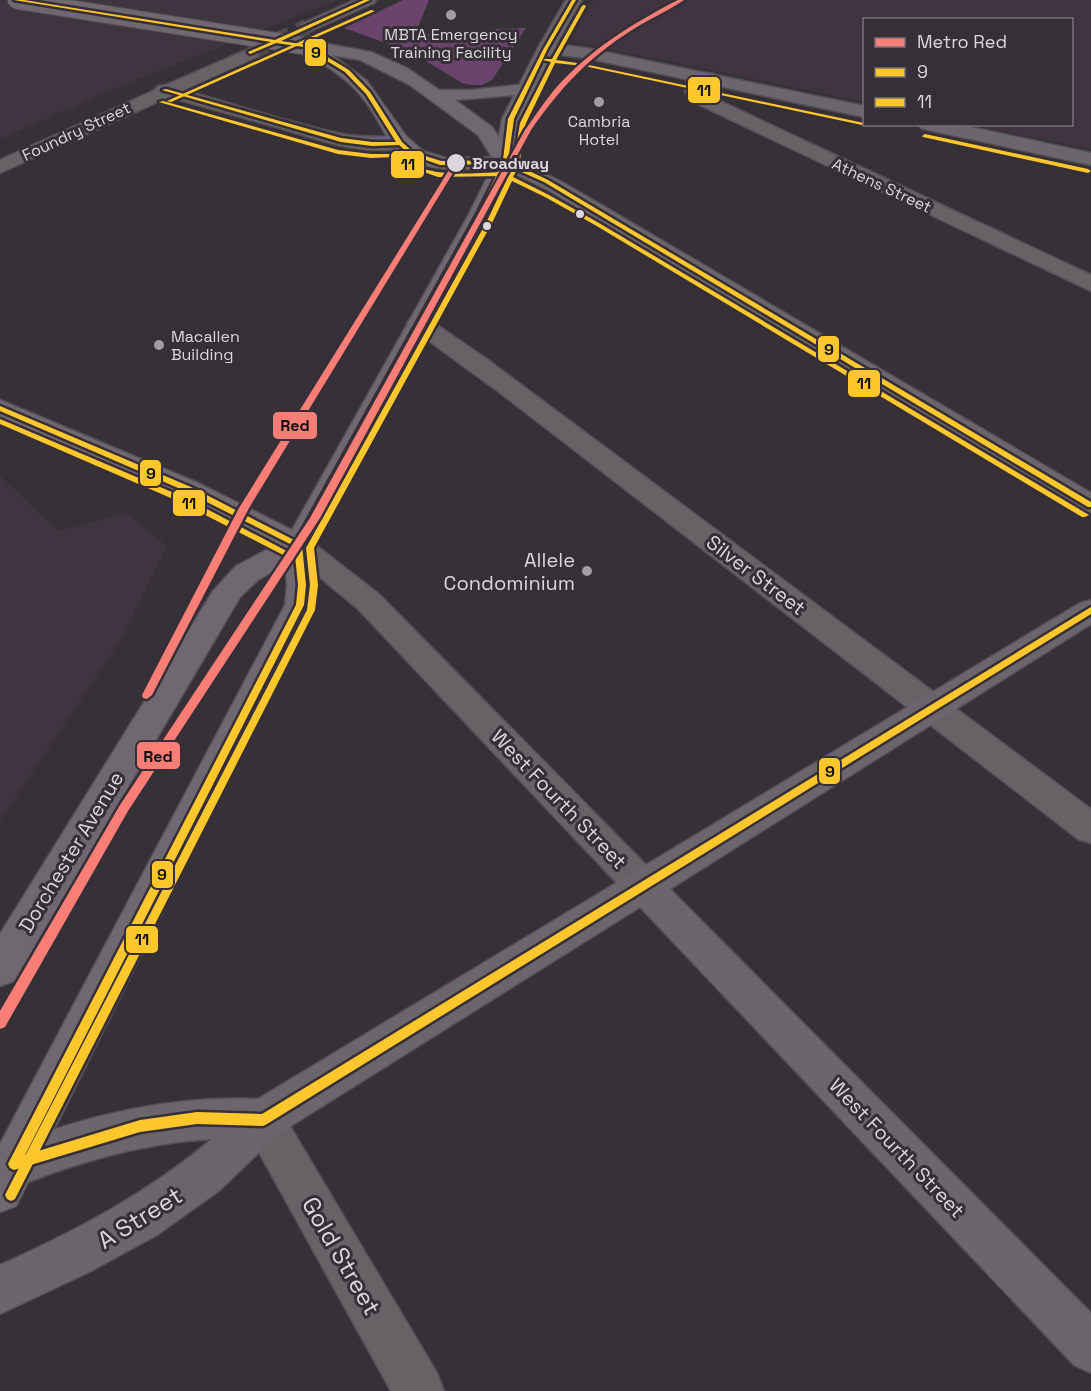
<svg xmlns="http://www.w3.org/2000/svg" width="1091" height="1391" viewBox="0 0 1091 1391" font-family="'Space Grotesk',sans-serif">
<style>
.built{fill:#3f3440}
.green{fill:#6a446d}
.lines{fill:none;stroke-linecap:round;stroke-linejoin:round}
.minor-tunnel{stroke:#4f4a4f;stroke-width:17;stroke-dasharray:17 9;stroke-linecap:butt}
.minor-casing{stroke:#534f53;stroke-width:3}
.tertiary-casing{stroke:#534f53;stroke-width:3}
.secondary-casing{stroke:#534f53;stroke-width:3}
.primary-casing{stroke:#534f53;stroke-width:3}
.minor{fill:#666266;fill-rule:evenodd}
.tertiary{fill:#666266;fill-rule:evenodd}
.secondary{fill:#6b666b;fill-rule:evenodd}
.primary{fill:#706871;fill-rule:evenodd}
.primary-bridge-casing{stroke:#534f53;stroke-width:19;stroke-linecap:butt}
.primary-bridge{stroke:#706871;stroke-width:17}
.bus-1-casing{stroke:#372f38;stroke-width:5}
.bus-2-casing{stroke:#372f38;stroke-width:5}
.bus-1{fill:#ffc72c;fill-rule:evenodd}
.bus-2{fill:#ffc72c;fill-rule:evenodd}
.metro-1-casing{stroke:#372f38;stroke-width:5}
.metro-1{fill:#fb7e76;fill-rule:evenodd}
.poi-dot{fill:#a29da2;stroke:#372f38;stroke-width:2}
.stop-dot{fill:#dcd7dc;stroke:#372f38;stroke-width:2}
.labels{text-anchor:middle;stroke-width:6;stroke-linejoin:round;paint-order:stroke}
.far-poi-label{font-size:16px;fill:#dcd7dc;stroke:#372f38}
.far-street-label{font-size:16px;fill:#dcd7dc;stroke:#372f38}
.far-stop-label{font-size:16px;font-weight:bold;fill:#dcd7dc;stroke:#372f38;text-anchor:start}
.poi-label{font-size:20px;fill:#dcd7dc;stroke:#372f38;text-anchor:end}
.street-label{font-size:20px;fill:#dcd7dc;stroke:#372f38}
.near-street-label{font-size:24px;fill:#dcd7dc;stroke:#372f38}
.line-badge{stroke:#372f38;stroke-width:2}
.pale-badge-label{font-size:16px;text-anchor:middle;font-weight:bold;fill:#111}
</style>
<rect width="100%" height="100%" fill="#363136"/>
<g class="built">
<polygon points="0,0 338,0 123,85 0,139"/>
<polygon points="594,0 1091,0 1091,149 971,125 1072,124 1072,20 864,20 864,102 569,41"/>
<polygon points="0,476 57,530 81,526 124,512 167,546 125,633 0,821"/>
</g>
<polygon class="green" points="403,0 429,0 416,32 492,40 487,29 526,28 492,80 482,85 471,85 462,83 411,52 344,28"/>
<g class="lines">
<polyline class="minor-tunnel" points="251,53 307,27"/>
<g class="minor-casing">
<g id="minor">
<polygon points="355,0 376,0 374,3 313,30 307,32 299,27 301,24"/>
<polygon points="566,0 582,0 552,52 540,52 538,48"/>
<path d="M251,48L257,49L259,53L257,57L184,90C236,105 289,123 342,134C363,139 386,134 407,139L410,143L407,147C364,158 317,139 276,127C240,117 204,107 169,97L0,173V160L155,90L158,86L166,85Z"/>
<path d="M708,73L714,74L717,78L703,93L1091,275V291L689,100L685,91C690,83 699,75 708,73Z"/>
<polygon points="419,316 427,318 488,360 1091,809 1091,843 1078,839 499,392 411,328 407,323 411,318"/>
<polygon points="263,1100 278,1106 437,1373 444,1391 391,1391 241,1120 248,1106"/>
</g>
</g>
<g class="tertiary-casing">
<polygon id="tertiary" points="298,536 308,539 380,595 656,875 662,886 656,897 643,901 630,897 358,609 288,551 283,545 288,539"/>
</g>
<g class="secondary-casing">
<g id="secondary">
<polygon points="546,43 586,48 864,106 864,117 586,58 552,54 520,119 515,159 560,181 610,210 1091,493 1091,514 1081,511 546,189 498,166 495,162 502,119 538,48"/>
<polygon points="919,124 957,124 1091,153 1091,165 928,130 921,128"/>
<path d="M1091,600V624L670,889L1091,1313V1373L1074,1365L640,907L278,1134L220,1190L157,1235L89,1272L0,1314V1265C76,1231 148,1193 212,1139C138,1143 69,1165 0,1193V1149C83,1116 169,1095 258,1099L1080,603Z"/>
</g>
</g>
<g class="primary-casing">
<path id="primary" d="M305,41L316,45L322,43L371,52L407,68L439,90H471L527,84L533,85L536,89L533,93L527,94L455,100L492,127L515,162L490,216L313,545L317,585L315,605L16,1206L0,1212V1144L285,605L287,585L285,564L258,580L240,597L14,981L0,986V934L213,591L236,566L276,545L178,495L0,417V400L198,483L292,530L468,216L492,168C457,170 417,174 392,144C381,129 374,111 362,97C346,76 321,63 299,50L297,46L299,42ZM332,55L360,60L410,85L478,135L492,157L446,158L423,151L406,136L367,81Z"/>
</g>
<use href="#minor" class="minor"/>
<use href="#tertiary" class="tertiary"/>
<use href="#secondary" class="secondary"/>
<use href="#primary" class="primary"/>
<g class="primary-bridge-casing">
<polyline id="primary-bridge" points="16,0 305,46"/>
</g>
<use href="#primary-bridge" class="primary-bridge"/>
<g class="bus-1-casing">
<polygon id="bus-1" points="14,0 24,0 275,40 364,0 370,0 281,41 307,45 349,70 370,92 402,142 413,152 441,161 503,160 508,119 544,48 572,0 576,0 548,48 514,119 508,161 548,180 1091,502 1091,507 1088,507 544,182 506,165 482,216 302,545 306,585 304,605 25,1155 140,1120 197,1112 262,1114 1091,607 1091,614 267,1124 263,1126 197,1124 140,1132 14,1170 10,1168 8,1164 10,1160 296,605 298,585 294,546 185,491 0,411 0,406 191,487 296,541 476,216 502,164 440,165 409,154 399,145 372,146 341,142 162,90 166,89 341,138 372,142 396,142 366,94 345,72 304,47 276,43 250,54 248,52 271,42"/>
</g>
<g class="bus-2-casing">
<g id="bus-2">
<path d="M584,5L586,6L556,60L584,64L864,123L862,125L584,66L555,63L526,123L519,166L513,177L549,195L599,223L1089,515L1085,517H1082L595,225L545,197L512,181L493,221L314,548L318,585L315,610L15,1199L11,1201L7,1199L5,1195L7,1191L307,610L310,585L306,548L487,221L507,179L501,176L438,177L404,165L395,157L371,158L338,154L159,102L163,101L338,150L371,154H398C427,180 466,173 502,172L509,175L513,166L520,123L551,62L543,60L545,59H552L582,6Z"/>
<polygon points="371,10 375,11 171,102 167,101"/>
<polygon points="925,134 1088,169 1091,171 1088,173 923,137 922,136"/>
<polygon points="0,419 186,498 296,556 295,558 289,558 180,502 0,424"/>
</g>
</g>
<use href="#bus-1" class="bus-1"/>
<use href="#bus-2" class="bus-2"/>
<g class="metro-1-casing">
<g id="metro-1">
<path d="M678,0H684C668,11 649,19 632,30C588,58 561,87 531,130L320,518L128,811L5,1027L0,1029V1011L120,805L310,518L525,130C535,116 544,102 555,89C589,50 633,23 678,0Z"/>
<polygon points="454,162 459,163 249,508 152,695 147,699 143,698 142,695 239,508"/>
</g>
</g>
<use href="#metro-1" class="metro-1"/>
</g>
<g class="poi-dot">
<circle cx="451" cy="15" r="6"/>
<circle cx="599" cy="102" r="6"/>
<circle cx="159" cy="345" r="6"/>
<circle cx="587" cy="571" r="6"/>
</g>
<g class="stop-dot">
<circle cx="456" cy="163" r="10"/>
<circle cx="580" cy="214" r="5"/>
<circle cx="487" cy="226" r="5"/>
</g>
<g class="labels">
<g class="far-poi-label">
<text x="451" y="40">MBTA Emergency<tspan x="451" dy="18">Training Facility</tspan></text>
<text x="599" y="127">Cambria<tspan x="599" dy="18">Hotel</tspan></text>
<text x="171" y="342" text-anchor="start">Macallen<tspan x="171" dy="18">Building</tspan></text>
</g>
<g class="far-street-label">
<text transform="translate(76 131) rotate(-25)" y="6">Foundry Street</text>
<text transform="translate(882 185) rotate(25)" y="6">Athens Street</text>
</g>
<g class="far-stop-label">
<text x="472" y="169">Broadway</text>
</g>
<g class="poi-label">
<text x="575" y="567">Allele<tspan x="575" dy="23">Condominium</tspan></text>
</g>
<g class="street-label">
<text transform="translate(756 575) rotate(37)" y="7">Silver Street</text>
<text transform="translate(559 799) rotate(46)" y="7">West Fourth Street</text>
<text transform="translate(71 852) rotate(-59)" y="7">Dorchester Avenue</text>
<text transform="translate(897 1148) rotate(46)" y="7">West Fourth Street</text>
</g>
<g class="near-street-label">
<text transform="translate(140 1218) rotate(-32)" y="8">A Street</text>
<text transform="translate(341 1256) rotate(60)" y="8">Gold Street</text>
</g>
</g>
<g class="line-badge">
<rect x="304" y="38" width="23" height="29" rx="6" fill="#ffc72c"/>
<rect x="687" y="76" width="34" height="28" rx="6" fill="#ffc72c"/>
<rect x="390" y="150" width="35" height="29" rx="6" fill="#ffc72c"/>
<rect x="817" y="335" width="23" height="28" rx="6" fill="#ffc72c"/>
<rect x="847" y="369" width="34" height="29" rx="6" fill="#ffc72c"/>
<rect x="272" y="411" width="46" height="29" rx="6" fill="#fb7e76"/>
<rect x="139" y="459" width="23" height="28" rx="6" fill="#ffc72c"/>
<rect x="172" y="489" width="34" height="28" rx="6" fill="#ffc72c"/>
<rect x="136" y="741" width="45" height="29" rx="6" fill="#fb7e76"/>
<rect x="818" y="757" width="23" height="28" rx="6" fill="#ffc72c"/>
<rect x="151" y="860" width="23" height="29" rx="6" fill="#ffc72c"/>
<rect x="125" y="925" width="34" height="29" rx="6" fill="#ffc72c"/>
</g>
<g class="pale-badge-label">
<text x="316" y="58">9</text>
<text x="704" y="96">11</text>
<text x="408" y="170">11</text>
<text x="829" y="355">9</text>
<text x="864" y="389">11</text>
<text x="295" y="431">Red</text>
<text x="151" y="479">9</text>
<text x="189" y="509">11</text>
<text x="158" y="762">Red</text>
<text x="830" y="777">9</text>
<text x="162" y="880">9</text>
<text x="142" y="945">11</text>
</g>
<rect x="863" y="18" width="210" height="108" fill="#372f38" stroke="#79727a" stroke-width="1.5"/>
<rect x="875" y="38" width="30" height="9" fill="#fb7e76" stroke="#79727a" stroke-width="1.5"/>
<text x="917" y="48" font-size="18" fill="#dcd7dc">Metro Red</text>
<rect x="875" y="68" width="30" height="9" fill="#ffc72c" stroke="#79727a" stroke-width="1.5"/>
<text x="917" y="78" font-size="18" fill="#dcd7dc">9</text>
<rect x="875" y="98" width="30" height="9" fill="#ffc72c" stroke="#79727a" stroke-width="1.5"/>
<text x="917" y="108" font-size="18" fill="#dcd7dc">11</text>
</svg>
